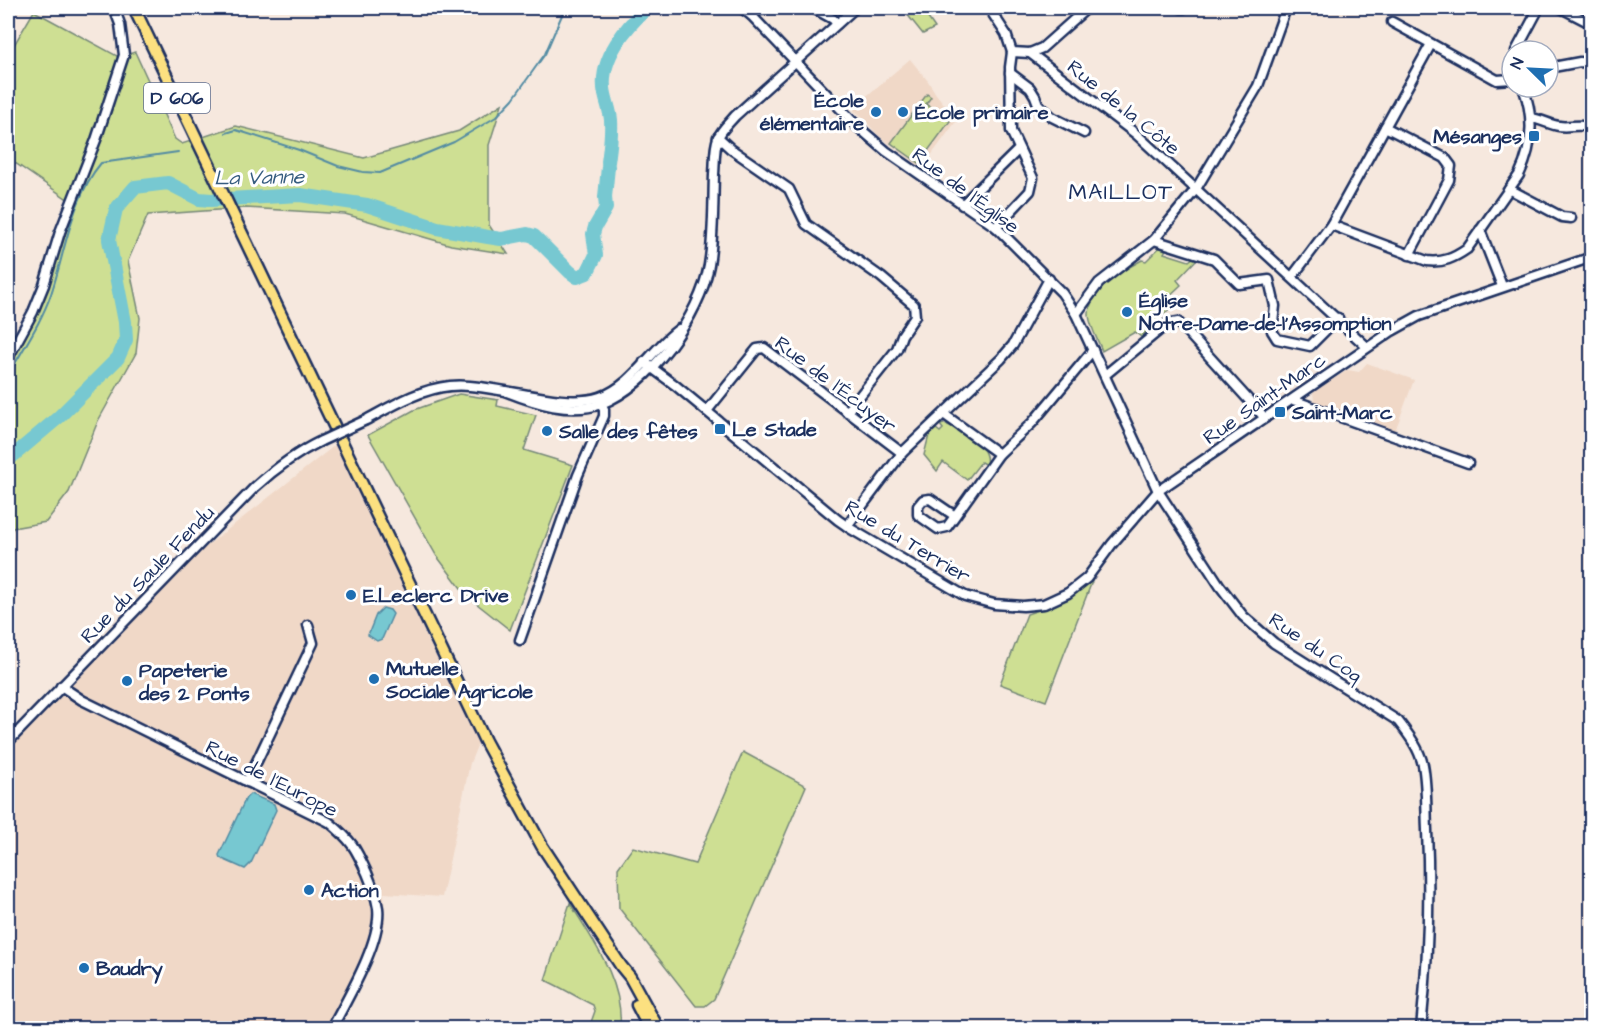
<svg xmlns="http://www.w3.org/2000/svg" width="1599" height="1036" viewBox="0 0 1599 1036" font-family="'Architects Daughter',sans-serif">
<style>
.built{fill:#f0d8c7}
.green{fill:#cedf93;stroke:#748778;stroke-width:1.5}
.water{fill:#77c8d1;stroke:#528ba3;stroke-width:1.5}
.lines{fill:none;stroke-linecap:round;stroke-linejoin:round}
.stream{stroke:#528ba3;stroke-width:2}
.river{stroke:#77c8d1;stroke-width:14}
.minor-casing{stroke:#1b2f5e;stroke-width:13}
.major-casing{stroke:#1b2f5e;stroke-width:15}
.minor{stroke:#fff;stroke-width:8}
.major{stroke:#fce080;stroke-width:10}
.minor-bridge-casing{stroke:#1b2f5e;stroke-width:13;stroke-linecap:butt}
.minor-bridge{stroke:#fff;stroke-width:8}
.poi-dot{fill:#1f6fb2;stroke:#fff;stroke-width:2}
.labels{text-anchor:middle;stroke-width:6;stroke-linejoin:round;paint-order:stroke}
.shield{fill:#fff;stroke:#5f6d8e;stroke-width:1.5}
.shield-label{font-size:18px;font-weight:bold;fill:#1b2f5e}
.poi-label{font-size:20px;font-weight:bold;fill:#1b2f5e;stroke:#fff;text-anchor:start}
.street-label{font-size:20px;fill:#1b2f5e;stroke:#fff}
.water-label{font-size:21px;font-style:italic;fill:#375d80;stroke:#fff}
.quarter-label{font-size:22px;letter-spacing:1.5px;fill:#1b2f5e;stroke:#fff}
</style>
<rect width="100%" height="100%" fill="#f6e8de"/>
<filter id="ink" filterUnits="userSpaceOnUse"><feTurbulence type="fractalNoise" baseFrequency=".0167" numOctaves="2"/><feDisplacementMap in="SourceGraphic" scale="12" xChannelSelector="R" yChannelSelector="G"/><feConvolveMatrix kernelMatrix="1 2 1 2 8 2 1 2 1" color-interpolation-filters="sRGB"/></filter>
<g filter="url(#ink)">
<g class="built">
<polygon points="910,59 928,81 936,94 957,120 922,168 878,135 859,114 854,111 856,105"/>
<polygon points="1367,363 1414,380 1395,431 1314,401 1313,392 1348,370 1359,372"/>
<polygon points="339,442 426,636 479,741 470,763 442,897 384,893 385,923 379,946 339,1028 8,1028 8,739 151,590"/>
</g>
<g class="green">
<polygon points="902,8 921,8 935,28 923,34"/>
<polygon points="34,11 119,57 93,140 69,200 8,158 8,55"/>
<polygon points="135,52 175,139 182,144 236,126 364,158 459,131 502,104 489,145 489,225 508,254 451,245 345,214 246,208 148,215 128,261 140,318 136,353 98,421 69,492 46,522 13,528 8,537 8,365 31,325 46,291 126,55"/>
<polygon points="927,94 931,97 926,104 950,121 919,163 891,143"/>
<path d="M1169,244L1164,253L1189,261L1194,257L1198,258L1177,280L1181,285L1165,300L1172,306L1141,337L1135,332L1102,351C1098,340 1090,327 1089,315C1088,290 1123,270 1142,260L1146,261L1161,246Z"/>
<polygon points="459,394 498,400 497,406 536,415 524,450 573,465 510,630 467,596 436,555 368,435 414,410"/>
<path d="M944,424C954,426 979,442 984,451C987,456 987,460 986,465L981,462L967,480L943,462L937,471L924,455L929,435L936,429L940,432L943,429L940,425Z"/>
<polygon points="1093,579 1046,701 1000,684 1027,614 1047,607"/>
<polygon points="743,752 806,786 714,999 705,1006 696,1006 619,908 618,868 633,847 695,864"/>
<path d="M570,903C593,941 624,982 620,1028H589L595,1011L593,1005C576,997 563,988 545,980Z"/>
</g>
<g class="water">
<polygon points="383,608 390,610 393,614 382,639 377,641 368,635 376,615"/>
<polygon points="250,794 274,804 276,810 251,863 245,869 220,858 219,855 246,798"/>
</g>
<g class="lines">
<g class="stream">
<polyline points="226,133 236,130 299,150 338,166 363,172 380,173 454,142 496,117 513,99 545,54 565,8"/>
<path d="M8,376C22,350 41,323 51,294C65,252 72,197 101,163L178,152"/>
</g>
<g class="river">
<path d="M608,162C610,148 612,134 611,120C610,109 605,99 604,88C601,57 626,27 647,8"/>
<polyline points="8,460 59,417 118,358 126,340 125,322 109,240 116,209 135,187 168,183 199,199 211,200 300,195 367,205 437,228 488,237 501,239 527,234 534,236 570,272 577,277 587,273 596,255 593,234 595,227 606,208 605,197 608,167"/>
</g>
<g class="minor-casing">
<g id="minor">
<path d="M742,8L751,15L857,126L886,151L996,227L1062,293L1076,314L1158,491L1220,586L1243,616L1274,643L1398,721C1409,735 1419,748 1423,765C1427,786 1426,809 1427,830C1430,896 1428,963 1421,1028"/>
<polyline points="813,8 833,19 837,24"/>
<polyline points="989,8 1006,34 1012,52 1010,67 1011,131 1033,178 1030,191 996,227"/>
<polyline points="1181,8 1184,8"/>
<polyline points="1561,8 1592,24"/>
<polyline points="751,15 763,8"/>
<polyline points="1392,22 1497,80 1512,79"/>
<polyline points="1516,51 1539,8"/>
<polyline points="1012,52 1030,53 1042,48 1087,8"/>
<polyline points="1030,53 1136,134 1367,347"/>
<polyline points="1548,68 1580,62 1592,63"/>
<polyline points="1010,73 1030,88 1035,96 1038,104 1052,117 1084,133"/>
<path d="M1531,118C1541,119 1550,125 1559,126C1570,128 1583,122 1592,130"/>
<polyline points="1385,127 1445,158 1451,166 1449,180 1409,255"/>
<polyline points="718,137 731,149 789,189 806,224 881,277 914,305 915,316 902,335 897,349 847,412"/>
<polyline points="1509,189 1562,217 1571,218"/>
<polyline points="962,205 1019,149"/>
<path d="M1331,225L1427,261C1443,263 1454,258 1467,249L1519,175C1533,146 1534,116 1523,87"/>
<polyline points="1480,230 1502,286"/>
<polyline points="1154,240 1214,259 1239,284 1269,280 1275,306 1272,331 1277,339 1310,346 1338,318"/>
<polyline points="1292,277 1331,225 1431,44"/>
<polyline points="1076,314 1099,283 1154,240 1196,189 1258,86 1286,8"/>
<polyline points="8,358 33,312 44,285 60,232 96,140 124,55 120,24 114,8"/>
<polyline points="644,362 675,385 838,520 851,529 965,596 994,604 1023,606 1044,604 1068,593 1087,578 1112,544 1158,491 1392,331 1419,316 1592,257"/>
<polyline points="1105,375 1167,324 1178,322 1265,418"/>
<path d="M507,392C535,403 571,415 601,404C650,385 700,316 709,265C714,235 713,204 714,174C715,163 714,148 718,138C721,130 730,122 735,116L855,8"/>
<polyline points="1293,400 1468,463"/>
<polyline points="707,411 757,349 764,348 902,453"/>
<polyline points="945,415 999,454"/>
<path d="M366,420C392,406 420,389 450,386C495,382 559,410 600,397C633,386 652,348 679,329"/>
<polyline points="955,516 947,527 938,529 918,515 918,506 923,500 930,499 955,516 999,454 1032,423 1093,350"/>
<polyline points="847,526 902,453 1001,359 1013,345 1049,279"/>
<polyline points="520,640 578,475 604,416 604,409 600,404"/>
<path d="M61,686L82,700L329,822C352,841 355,847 367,873C372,885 376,896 378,908C382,941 347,999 332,1028"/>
<path d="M8,742L255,487C276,468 296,453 321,441"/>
<polyline points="247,782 313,643 308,625"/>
</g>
</g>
<g class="major-casing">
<g id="major">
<polyline points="134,8 485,741 542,846 621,966 630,977 658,1028"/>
<polyline points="637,1005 649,1028"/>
</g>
</g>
<use href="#minor" class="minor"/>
<use href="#major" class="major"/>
<g class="minor-bridge-casing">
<polyline id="minor-bridge" points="321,441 366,420"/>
</g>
<use href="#minor-bridge" class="minor-bridge"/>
</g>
</g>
<g class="poi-dot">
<circle cx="876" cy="112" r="6"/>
<circle cx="903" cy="112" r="6"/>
<rect x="1528" y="130" width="12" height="12" rx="3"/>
<circle cx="1127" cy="312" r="6"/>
<rect x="1274" y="406" width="12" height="12" rx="3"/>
<rect x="714" y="423" width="12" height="12" rx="3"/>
<circle cx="547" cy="431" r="6"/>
<circle cx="351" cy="595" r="6"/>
<circle cx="374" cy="679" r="6"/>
<circle cx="127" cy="681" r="6"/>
<circle cx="309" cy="890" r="6"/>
<circle cx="84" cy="968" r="6"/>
</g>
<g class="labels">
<rect class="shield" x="144" y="83" width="66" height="30" rx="4.5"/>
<g class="shield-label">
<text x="177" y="104">D 606</text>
</g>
<g class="poi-label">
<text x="864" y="107" text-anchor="end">École<tspan x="864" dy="23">élémentaire</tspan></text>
<text x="915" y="119">École primaire</text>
<text x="1522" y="143" text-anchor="end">Mésanges</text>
<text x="1139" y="307">Église<tspan x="1139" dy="23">Notre-Dame-de-l'Assomption</tspan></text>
<text x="1292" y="419">Saint-Marc</text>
<text x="732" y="436">Le Stade</text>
<text x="559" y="438">Salle des fêtes</text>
<text x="363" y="602">E.Leclerc Drive</text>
<text x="386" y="675">Mutuelle<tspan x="386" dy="23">Sociale Agricole</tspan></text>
<text x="139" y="677">Papeterie<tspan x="139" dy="23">des 2 Ponts</tspan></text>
<text x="321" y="897">Action</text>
<text x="96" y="975">Baudry</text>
</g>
<g class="street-label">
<text transform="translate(1124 107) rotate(39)" y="7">Rue de la Côte</text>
<text transform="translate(966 190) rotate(37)" y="7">Rue de l'Église</text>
<text transform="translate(836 384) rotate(37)" y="7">Rue de l’Écuyer</text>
<text transform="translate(1264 398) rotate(-35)" y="7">Rue Saint-Marc</text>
<text transform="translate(908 541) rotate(31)" y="7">Rue du Terrier</text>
<text transform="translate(147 574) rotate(-46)" y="7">Rue du Saule Fendu</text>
<text transform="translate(1316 647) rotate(34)" y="7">Rue du Coq</text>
<text transform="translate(272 778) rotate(27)" y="7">Rue de l'Europe</text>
</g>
<g class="water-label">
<text transform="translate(259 177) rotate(-1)" y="7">La Vanne</text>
</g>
<g class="quarter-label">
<text x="1121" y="199">MAILLOT</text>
</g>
</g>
<rect width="1599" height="1036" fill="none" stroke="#fff" stroke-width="30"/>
<rect x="15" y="15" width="1569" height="1006" fill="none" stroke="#1b2f5e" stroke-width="2" filter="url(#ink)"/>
<g transform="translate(1530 69) rotate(294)"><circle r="28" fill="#ffffff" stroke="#a4acbf" stroke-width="1.5"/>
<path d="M0-4.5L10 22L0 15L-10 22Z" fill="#1f6fb2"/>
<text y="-9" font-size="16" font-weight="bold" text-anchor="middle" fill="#1b2f5e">N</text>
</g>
</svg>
